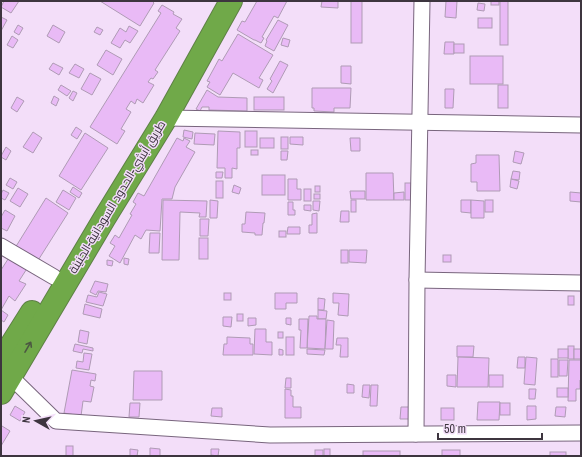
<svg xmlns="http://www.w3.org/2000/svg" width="582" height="457" viewBox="0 0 582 457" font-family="'Archivo Narrow',Cairo,sans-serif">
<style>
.building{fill:#e9baf6;stroke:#af9bb5}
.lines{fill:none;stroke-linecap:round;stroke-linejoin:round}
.street-casing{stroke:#78657d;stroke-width:17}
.highway-casing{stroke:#5e8046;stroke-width:24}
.street{stroke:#fff;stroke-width:15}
.highway{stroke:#70a949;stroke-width:22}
.oneway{stroke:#4c5842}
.labels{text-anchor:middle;stroke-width:3;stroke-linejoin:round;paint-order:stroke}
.street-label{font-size:12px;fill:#3d353f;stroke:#f3def9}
</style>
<rect width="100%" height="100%" fill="#f3def9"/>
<g class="building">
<polygon points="4,1 19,1 11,13 1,7"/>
<polygon points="100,1 152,1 154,3 140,26"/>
<polygon points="257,1 287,1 278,18 274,16 262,37 264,38 261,43 255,40 254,40 237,30 242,21 245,22"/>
<polygon points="322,1 338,1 338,8 321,7"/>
<rect x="351" y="1" width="11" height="42"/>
<polygon points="446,1 457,1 456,18 445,17"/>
<rect x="491" y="1" width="8" height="4"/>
<rect x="500" y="1" width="8" height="44"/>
<polygon points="478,3 485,4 484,11 477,10"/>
<polygon points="162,5 174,12 173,14 182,19 176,28 180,31 155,70 158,72 153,79 151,78 148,82 154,85 143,103 137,99 135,104 131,101 126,109 131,112 121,129 125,131 117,144 90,127 161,13 158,11"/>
<polygon points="1,17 7,20 1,31"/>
<rect x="478" y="18" width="14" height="10"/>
<polygon points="278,20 288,25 274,51 265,46 267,41 266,40"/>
<polygon points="18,25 23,28 19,35 14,32"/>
<polygon points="53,25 65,32 59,43 47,36"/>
<polygon points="129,26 138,31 130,43 125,40 120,48 111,43 120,28 126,32"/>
<polygon points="97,27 103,30 100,35 94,32"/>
<polygon points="238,34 273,55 259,78 263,80 259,88 233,73 220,95 207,87 210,82 207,81 219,59 222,61"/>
<polygon points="12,36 18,40 13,48 7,45"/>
<polygon points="283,38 290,40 288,47 281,45"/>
<polygon points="445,42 454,42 454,54 444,54"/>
<rect x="454" y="44" width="10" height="9"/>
<polygon points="106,50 122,59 113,75 97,65"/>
<rect x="470" y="56" width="33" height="28"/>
<polygon points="280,61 288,65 273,93 267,89 272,81 270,79"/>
<polygon points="53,63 63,68 59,75 49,69"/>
<polygon points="75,64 84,69 79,78 69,73"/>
<polygon points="341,66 351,66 351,84 341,83"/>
<polygon points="90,73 101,79 92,95 81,89"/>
<polygon points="61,85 71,91 67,96 58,90"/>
<rect x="498" y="85" width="10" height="23"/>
<polygon points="312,88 351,88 350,108 334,108 334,112 314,111 314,108 312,108"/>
<polygon points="445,89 454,89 453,108 445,108"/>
<polygon points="207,90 218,97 247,98 247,111 209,110 209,107 202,107 200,111 196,109"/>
<polygon points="73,91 77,93 73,101 69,98"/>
<polygon points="54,96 59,99 56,106 51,103"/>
<polygon points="17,97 24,101 17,112 11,108"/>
<rect x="254" y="97" width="30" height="13"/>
<polygon points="76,127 82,131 77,139 71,135"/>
<polygon points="184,130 193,132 192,139 183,137"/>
<polygon points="218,131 240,132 240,148 237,148 237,169 232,168 232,178 225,178 225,168 217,168"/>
<rect x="245" y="131" width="12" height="16"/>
<polygon points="33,132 42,138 33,153 23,147"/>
<polygon points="85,133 108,148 81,190 59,176"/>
<polygon points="195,133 215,134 214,145 194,144"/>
<rect x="281" y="137" width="7" height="12"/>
<polygon points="290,137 303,137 303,145 290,144"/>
<polygon points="177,138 183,141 184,138 190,141 186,147 195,152 175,187 172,199 162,199 160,231 146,230 141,239 135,235 120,263 109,256 115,246 110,243 115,235 119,238 132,215 130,214 136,204 133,202 138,193 144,196"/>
<rect x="260" y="138" width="14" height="10"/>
<polygon points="350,138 360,138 360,151 351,151"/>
<polygon points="6,147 11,151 6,160 1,157 1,156"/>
<rect x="251" y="150" width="7" height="5"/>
<polygon points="281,151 288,151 287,160 281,160"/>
<polygon points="515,151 524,153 521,164 513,162"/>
<polygon points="476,155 499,155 500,191 477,191 477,182 471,182 471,164 476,163"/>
<polygon points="513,171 520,172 519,180 511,179"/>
<polygon points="216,172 223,172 222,178 216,178"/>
<polygon points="366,173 393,173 394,200 366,200"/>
<rect x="262" y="175" width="23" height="20"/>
<polygon points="10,178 17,182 13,189 6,185"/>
<polygon points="288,179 297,179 297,189 301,189 301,200 288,200"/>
<polygon points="511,179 519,181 517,189 510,187"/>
<rect x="216" y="181" width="7" height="17"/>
<rect x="405" y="183" width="6" height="17"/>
<polygon points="234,185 241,188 239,194 232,192"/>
<rect x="315" y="186" width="5" height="6"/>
<polygon points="73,187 82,193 79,198 70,192"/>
<polygon points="18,188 28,194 20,207 10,201"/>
<rect x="304" y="189" width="7" height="12"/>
<polygon points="3,190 9,193 5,200 1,198 1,194"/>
<polygon points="63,190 76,198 69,210 56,202"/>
<polygon points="350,191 365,191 365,199 351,199"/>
<polygon points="404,192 404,200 394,200 394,193"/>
<polygon points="570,192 581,193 581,202 570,201"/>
<rect x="314" y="194" width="6" height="5"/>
<polygon points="46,198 68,213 37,262 15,248"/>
<polygon points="163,200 207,201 206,217 199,217 200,213 180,212 179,260 162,260"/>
<polygon points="210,200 218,201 217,218 210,218"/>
<rect x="351" y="200" width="5" height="12"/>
<polygon points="461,200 471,200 471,213 461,212"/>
<polygon points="471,200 484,201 484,218 471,218"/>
<rect x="485" y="200" width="8" height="12"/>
<polygon points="313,201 320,201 319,211 313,210"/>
<polygon points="288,202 293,202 293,210 295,210 295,215 288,215"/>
<polygon points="304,205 311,205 311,211 304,210"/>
<polygon points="5,210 15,216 7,231 1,228 1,217"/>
<polygon points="341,211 349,211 349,222 340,222"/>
<polygon points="246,212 265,213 264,223 263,223 262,235 255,235 255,233 242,232 242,224 245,224"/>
<polygon points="317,213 317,233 309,233 309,225 312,225 312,214"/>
<polygon points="200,219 209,219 208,236 200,236"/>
<polygon points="288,227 300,227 300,234 287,234"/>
<rect x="279" y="231" width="7" height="6"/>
<polygon points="150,233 160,233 159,253 149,253"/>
<rect x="199" y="238" width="9" height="21"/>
<rect x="341" y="250" width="7" height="13"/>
<polygon points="349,250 367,250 366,263 349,262"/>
<rect x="443" y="255" width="8" height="7"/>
<polygon points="10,256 28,267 19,281 26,284 15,301 9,296 1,310 1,270"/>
<polygon points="124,258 129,259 128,265 124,264"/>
<polygon points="107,260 113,261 112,266 107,265"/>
<polygon points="95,281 108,284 106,292 98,291 96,295 90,292"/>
<polygon points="99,292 107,294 103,306 86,302 88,295 97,297"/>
<rect x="224" y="293" width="7" height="7"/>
<polygon points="275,293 297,293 297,303 286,303 286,309 275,309"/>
<polygon points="333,293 349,294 348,316 338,315 339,303 333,303"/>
<rect x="568" y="296" width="6" height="9"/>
<polygon points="318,298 325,299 324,310 318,310"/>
<polygon points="85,304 102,309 100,318 83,314"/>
<polygon points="1,310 8,315 4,322 1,320"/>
<polygon points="318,310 327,311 326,319 318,319"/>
<rect x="237" y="314" width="6" height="7"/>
<polygon points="309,316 317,316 317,319 326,319 325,349 307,348"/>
<polygon points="223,317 232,317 231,327 223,326"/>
<polygon points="248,318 256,318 256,325 248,326"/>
<polygon points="286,318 291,318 291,325 286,324"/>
<polygon points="299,319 308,319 307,348 300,348 301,330 299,330"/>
<polygon points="327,320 334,321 333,349 325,349"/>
<polygon points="255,329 266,329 266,342 272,342 272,355 254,354"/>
<polygon points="80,330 89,332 87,344 78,342"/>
<rect x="278" y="332" width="5" height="6"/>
<polygon points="227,337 250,338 250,344 253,344 253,355 223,355 224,344 227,344"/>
<rect x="286" y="337" width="8" height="18"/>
<polygon points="337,338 348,338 348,357 340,357 341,345 336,345"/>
<polygon points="75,344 93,348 93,351 83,349 82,353 73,351"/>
<polygon points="457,346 474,346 473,357 457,357"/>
<rect x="568" y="346" width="6" height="13"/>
<polygon points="279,349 283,350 283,355 279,355"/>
<polygon points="307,349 325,350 324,355 307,354"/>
<rect x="558" y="349" width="10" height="9"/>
<rect x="574" y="349" width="7" height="10"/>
<polygon points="84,353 92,354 89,370 76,368 77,361 83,362"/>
<polygon points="458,357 489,358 488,387 457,387"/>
<polygon points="518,357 525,357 525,368 517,368"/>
<polygon points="526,357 537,358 535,385 524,384"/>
<rect x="551" y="359" width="7" height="18"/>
<polygon points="559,360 568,360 567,376 559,376"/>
<polygon points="569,360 581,360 581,380 580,380 580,389 576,389 576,401 568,401"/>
<polygon points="72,370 96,374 95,381 91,380 90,386 94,387 91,402 83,401 81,416 64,413"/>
<polygon points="134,371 162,371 162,400 133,400"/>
<polygon points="447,375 456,375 456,387 447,386"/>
<rect x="489" y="375" width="14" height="12"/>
<polygon points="286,378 291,378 291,388 285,388"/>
<polygon points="347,384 354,385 354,393 347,393"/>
<polygon points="363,385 370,385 369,398 362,397"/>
<polygon points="371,385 378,385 377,406 370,406"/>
<rect x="557" y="388" width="11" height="9"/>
<polygon points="285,389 291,390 291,396 293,396 293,407 301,407 301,418 285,418"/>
<polygon points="529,389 536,389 535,399 529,399"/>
<polygon points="478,402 500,402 499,420 477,420"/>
<polygon points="130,403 140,403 139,417 129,417"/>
<rect x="500" y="403" width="10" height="12"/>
<polygon points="15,406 25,412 20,421 10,415"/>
<polygon points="527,406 536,406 536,419 527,420"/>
<polygon points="401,407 409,407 409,419 400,419"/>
<polygon points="556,407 566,407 565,417 555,416"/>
<polygon points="212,408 222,408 222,417 211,416"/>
<rect x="441" y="408" width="13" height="12"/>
<polygon points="2,426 10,431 1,446 1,427"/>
<rect x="66" y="446" width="7" height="10"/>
<polygon points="150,448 160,449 160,456 150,456"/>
<polygon points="130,449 138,450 137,456 130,456"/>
<polygon points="211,449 219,449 218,456 211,455"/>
<rect x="324" y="449" width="6" height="7"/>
<rect x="315" y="450" width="8" height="6"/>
<rect x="442" y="450" width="18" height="6"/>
<rect x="363" y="451" width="37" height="5"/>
<rect x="550" y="452" width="16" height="4"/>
</g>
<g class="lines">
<g class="street-casing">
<g id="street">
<polyline points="166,118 581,125"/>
<polyline points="1,246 54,277"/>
<polyline points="417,280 581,283"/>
<polyline points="11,377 56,421 270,435 581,433"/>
<polyline points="416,434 417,280 422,1"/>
</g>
</g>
<g class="highway-casing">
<g id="highway">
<polyline points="1,361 32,312"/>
<polyline points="1,393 104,219 166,118 231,1"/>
</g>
</g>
<use href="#street" class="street"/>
<use href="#highway" class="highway"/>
</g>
<defs><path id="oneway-shaft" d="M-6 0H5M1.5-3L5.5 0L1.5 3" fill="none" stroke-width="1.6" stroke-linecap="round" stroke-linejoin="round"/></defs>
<use class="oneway" href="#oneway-shaft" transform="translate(28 347) rotate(-60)"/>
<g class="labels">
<g class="street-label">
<text transform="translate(117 197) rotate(-59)" y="4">طريق أبشي-الحدود السودانية-الجنينة</text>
</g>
</g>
<rect width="582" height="457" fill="none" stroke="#3d353f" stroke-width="4"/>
<g transform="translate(36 421) rotate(278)" stroke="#f3def9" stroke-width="3" paint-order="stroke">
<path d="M0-3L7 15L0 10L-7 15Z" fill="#3d353f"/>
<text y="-6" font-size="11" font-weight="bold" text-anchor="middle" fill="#3d353f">N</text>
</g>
<path d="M438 433v6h104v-6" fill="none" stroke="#3d353f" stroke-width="2"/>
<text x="444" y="433" font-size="12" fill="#3d353f" stroke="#f3def9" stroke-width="3" paint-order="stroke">50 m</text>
</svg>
